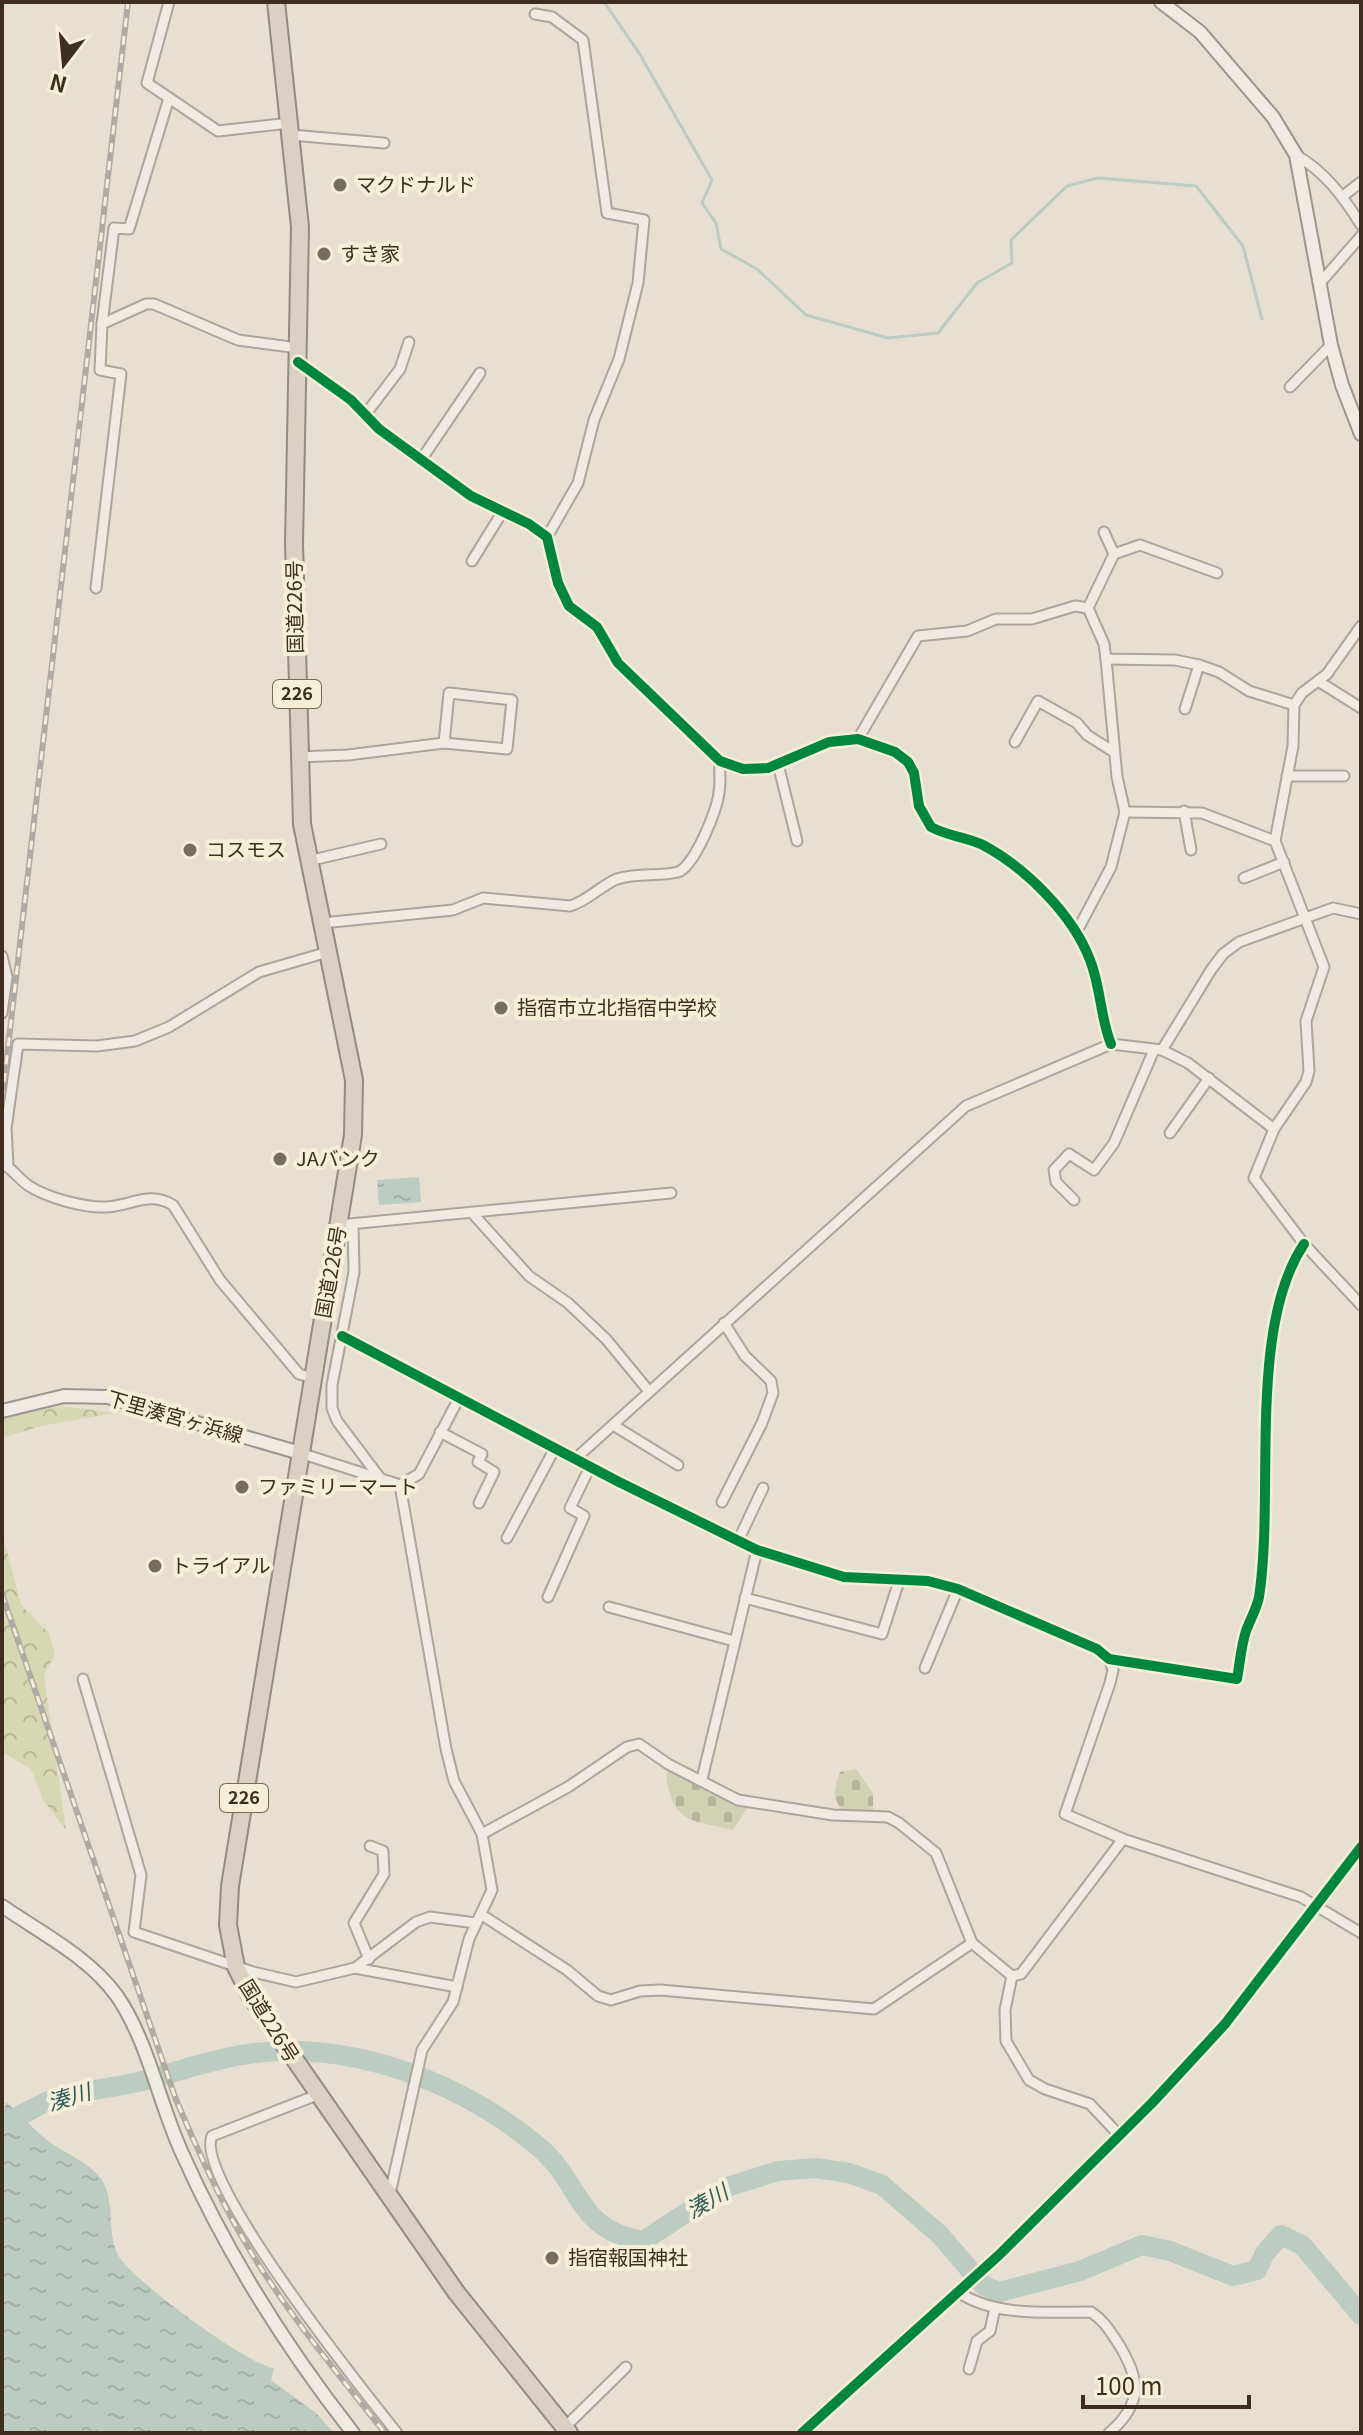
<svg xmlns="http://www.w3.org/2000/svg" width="1363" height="2435" viewBox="0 0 1363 2435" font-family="Georgia,'Noto Sans JP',serif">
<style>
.forest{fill:url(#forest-crowns)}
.cemetery{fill:url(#cemetery-stones)}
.water{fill:url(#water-ripples)}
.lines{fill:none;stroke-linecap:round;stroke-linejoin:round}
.stream{stroke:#bcccc2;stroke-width:3}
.river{stroke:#bcccc2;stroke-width:20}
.street-casing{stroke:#ada599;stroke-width:13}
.secondary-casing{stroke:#9c958a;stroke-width:16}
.highway-casing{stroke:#928b80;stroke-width:20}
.street{stroke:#efebe3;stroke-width:9}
.secondary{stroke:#efebe3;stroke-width:12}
.highway{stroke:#dad1c2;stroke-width:16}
.rail-casing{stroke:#afaaa2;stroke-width:6}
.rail{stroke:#f7eed8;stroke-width:3;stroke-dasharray:9;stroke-linecap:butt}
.cycleway-casing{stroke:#f7eed8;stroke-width:15}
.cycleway{stroke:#00873e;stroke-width:10}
.poi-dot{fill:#786c5e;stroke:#f7eed8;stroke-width:3}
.labels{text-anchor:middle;stroke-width:8;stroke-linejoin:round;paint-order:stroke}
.shield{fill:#f7eed8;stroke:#756857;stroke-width:2}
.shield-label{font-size:18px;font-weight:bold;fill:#3d2e20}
.poi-label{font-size:20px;fill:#3d2e20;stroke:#f7eed8;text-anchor:start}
.street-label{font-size:20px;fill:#3d2e20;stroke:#f7eed8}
.water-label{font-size:22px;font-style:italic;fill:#2f5d5a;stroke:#f7eed8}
</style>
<defs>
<pattern id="forest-crowns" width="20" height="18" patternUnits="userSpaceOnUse" patternTransform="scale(2)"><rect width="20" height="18" fill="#d6d7b3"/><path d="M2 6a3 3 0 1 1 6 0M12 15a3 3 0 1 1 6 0" fill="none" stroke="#b9b99a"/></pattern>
<pattern id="cemetery-stones" width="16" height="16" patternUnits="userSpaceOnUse" patternTransform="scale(2)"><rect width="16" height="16" fill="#d1d1b3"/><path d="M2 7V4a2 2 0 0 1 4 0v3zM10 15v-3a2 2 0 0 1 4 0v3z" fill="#b4b49a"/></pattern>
<pattern id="water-ripples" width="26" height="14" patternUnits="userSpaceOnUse" patternTransform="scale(2)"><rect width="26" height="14" fill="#bcccc2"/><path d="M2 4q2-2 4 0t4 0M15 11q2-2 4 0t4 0" fill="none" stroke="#a2b0a6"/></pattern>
</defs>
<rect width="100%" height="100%" fill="#e7e0d1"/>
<g class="forest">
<polygon points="62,1406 115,1413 41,1426 2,1438 2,1416"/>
<polygon points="2,1532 21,1605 49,1633 55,1654 44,1675 66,1830 43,1800 31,1769 2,1752"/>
</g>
<g class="cemetery">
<path d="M670,1769C697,1780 719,1800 748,1807L733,1830C690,1820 673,1823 666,1775Z"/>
<path d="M856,1769L873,1793V1812H844C831,1797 834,1790 840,1772Z"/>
</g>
<g class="water">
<polygon points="419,1177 421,1202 379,1205 377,1180"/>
<path d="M6,2102C18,2113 30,2125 41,2135C58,2151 81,2157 97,2174C118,2196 105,2229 118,2255C129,2278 249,2366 274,2368L271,2380L316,2413L334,2433H2V2121Z"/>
</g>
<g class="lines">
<polyline class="stream" points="604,2 639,53 712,180 702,203 716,223 721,249 757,269 806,315 888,338 938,333 977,283 1012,263 1011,240 1067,186 1098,178 1196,186 1243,246 1262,319"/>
<path class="river" d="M20,2115C33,2109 46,2101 59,2097C86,2090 115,2088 142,2081C177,2072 212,2059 248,2054C350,2039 462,2082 540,2148C582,2184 576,2230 643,2241L724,2188L778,2171L816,2168L849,2173L882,2185L939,2234L984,2286L999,2292L1080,2271L1142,2245L1170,2251L1233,2276L1257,2270L1265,2253L1281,2235L1302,2245L1361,2315"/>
<g class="street-casing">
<g id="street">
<polyline points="169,2 147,83 218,131 289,123"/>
<polyline points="535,14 552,17 583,40 607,213 644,220 638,283 619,359 594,420 578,483 547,537"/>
<polyline points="291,135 384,143"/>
<path d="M1296,155C1325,172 1343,196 1361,225"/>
<polyline points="1343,196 1361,182"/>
<polyline points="1321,282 1361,236"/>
<polyline points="102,324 114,228 129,229 169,98"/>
<path d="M298,362L351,400L379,429L471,496L529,524L547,537L558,583L569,606L597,627L618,663L720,761L743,769L768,768L829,742L858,739L895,752L908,762L914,773L919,806L931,827C947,836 967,837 983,845C1026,868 1073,915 1090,960C1101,987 1100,1017 1111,1044"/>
<polyline points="1290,387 1331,345"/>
<polyline points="365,415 400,369 409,342"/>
<polyline points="421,460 480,373"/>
<polyline points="1104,532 1114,554 1088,608 1104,644 1106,659 1175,660 1199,665 1219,672 1249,691 1294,705"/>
<polyline points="1114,554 1140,545 1217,573"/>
<polyline points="472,561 503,511"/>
<polyline points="96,588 121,374 100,370 102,324 146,304 154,304 238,340 298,348"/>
<polyline points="1361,626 1327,674 1302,693 1294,705 1293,746 1275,841 1324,967 1306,1021 1309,1071 1306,1082 1274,1129 1254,1178 1304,1244 1361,1305"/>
<polyline points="1318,681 1361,708"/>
<polyline points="1185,709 1199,665"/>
<polyline points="858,739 918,636 967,631 996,619 1032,619 1075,606 1088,608"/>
<polyline points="1015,742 1038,701 1077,723 1087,735 1114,752"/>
<polyline points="299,757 348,755 444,743 507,749 512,700 449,693 444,743"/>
<polyline points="778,764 797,841"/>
<polyline points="1287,776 1344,776"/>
<polyline points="1184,811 1191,850"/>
<polyline points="1125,812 1202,813 1275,841"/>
<polyline points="308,861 381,844"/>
<polyline points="1244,878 1284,862"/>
<path d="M322,923L453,910L483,898L570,906C588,901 600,886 617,879C637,872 659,877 678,872C694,867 718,809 719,792C721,782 719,771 720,761"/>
<polyline points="1076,933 1111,867 1125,812 1117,777 1106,659"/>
<polyline points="2,956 7,977 2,1013"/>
<polyline points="1162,1050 1211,970 1223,954 1239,942 1333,908 1361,914"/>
<polyline points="1170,1133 1209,1078"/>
<path d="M5,1165C14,1171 20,1180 29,1186C48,1198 84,1208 107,1207C133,1205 149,1191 173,1205L220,1280L299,1374L313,1378"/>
<polyline points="8,1166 6,1128 18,1044 97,1046 135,1041 169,1027 259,972 328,952"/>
<polyline points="1074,1200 1056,1182 1054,1170 1069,1154 1094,1170 1114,1143 1154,1050"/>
<polyline points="474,1215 529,1276 568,1303 606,1339 648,1390"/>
<polyline points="339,1225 671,1193"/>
<polyline points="353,1225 354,1272 332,1385 332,1408 337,1421 383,1482"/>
<path d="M342,1336L617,1481L757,1550L844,1577L928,1581L958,1589L1097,1649L1109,1659L1237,1679C1240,1663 1241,1646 1246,1631C1250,1620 1257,1608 1259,1597C1275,1495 1247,1329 1304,1244"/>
<polyline points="613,1425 678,1465"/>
<polyline points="440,1432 482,1454 478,1462 494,1472 479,1503"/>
<polyline points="300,1453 400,1485 419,1474 459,1398"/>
<polyline points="575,1459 966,1106 1111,1044 1162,1050 1188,1063 1274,1129"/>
<polyline points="722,1502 762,1423 773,1393 771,1381 745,1356 724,1323"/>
<polyline points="507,1538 555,1448"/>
<polyline points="738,1541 763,1488"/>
<polyline points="548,1597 584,1516 570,1508 590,1467"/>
<polyline points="745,1598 882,1634 899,1581"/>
<polyline points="609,1607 734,1641"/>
<polyline points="1109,1659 1113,1670 1110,1683 1065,1814 1123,1839 1301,1897 1361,1933"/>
<polyline points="925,1668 958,1589"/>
<polyline points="83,1679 141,1875 134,1932 253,1972 296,1982 355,1968 416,1922 430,1917 476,1923"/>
<polyline points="702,1779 757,1550"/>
<polyline points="482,1834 568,1787 627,1747 639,1744 668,1764 738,1800 833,1815 888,1817 899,1823 936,1853 972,1943"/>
<polyline points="482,1915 567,1970 598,1996 611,2000 640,1991 660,1990 874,2009 972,1943 1012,1976 1021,1974 1123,1839"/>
<polyline points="369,1959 354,1923 384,1874 383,1851 370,1846"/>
<polyline points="355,1968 457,1987"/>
<polyline points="1012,1976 1005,2010 1006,2041 1029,2080 1045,2089 1090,2104 1119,2135"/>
<path d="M317,2095L212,2136C192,2177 366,2394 397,2433"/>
<polyline points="389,2198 422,2050 453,2002 469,1939 492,1890 482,1834 454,1781 446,1749 400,1485"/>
<path d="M958,2292C995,2317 1048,2312 1091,2312C1103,2320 1108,2328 1116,2340C1140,2377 1145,2402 1109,2433"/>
<polyline points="969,2369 977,2341 990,2331 995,2308"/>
<polyline points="565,2427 626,2367"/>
<polyline points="802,2433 999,2255 1152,2103 1225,2024 1361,1847"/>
</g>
</g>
<g class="secondary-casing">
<g id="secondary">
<polyline points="1161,2 1200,32 1273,117 1296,155 1331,345 1342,385 1361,434"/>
<polyline points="2,1411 64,1396 108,1397 300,1453"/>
<path d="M2,1906C41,1933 89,1957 117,1996C148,2041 159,2103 182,2153C227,2254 285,2346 353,2433"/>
</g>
</g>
<g class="highway-casing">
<polyline id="highway" points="276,2 300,227 294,544 302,824 354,1080 353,1135 230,1886 228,1925 236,1967 250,1995 456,2292 569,2433"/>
</g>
<use href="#street" class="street"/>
<use href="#secondary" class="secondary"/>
<use href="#highway" class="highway"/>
<g class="rail-casing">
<g id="rail">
<polyline points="2,1100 128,2"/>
<path d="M2,1594L175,2097C194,2142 214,2187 238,2230C279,2303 333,2368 385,2433"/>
</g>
</g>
<use href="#rail" class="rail"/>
<g class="cycleway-casing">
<g id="cycleway">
<path d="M298,362L351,400L379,429L471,496L529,524L547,537L558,583L569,606L597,627L618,663L720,761L743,769L768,768L829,742L858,739L895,752L908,762L914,773L919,806L931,827C947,836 967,837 983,845C1026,868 1073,915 1090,960C1101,987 1100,1017 1111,1044"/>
<path d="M342,1336L617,1481L757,1550L844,1577L928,1581L958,1589L1097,1649L1109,1659L1237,1679C1240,1663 1241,1646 1246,1631C1250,1620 1257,1608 1259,1597C1275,1495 1247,1329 1304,1244"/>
<polyline points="802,2433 999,2255 1152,2103 1225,2024 1361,1847"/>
</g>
</g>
<use href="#cycleway" class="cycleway"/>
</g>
<g class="poi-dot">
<circle cx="340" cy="185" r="8"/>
<circle cx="324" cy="254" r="8"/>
<circle cx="190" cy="850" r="8"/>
<circle cx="501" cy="1008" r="8"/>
<circle cx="280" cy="1159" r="8"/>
<circle cx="242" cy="1487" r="8"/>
<circle cx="155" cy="1566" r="8"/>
<circle cx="552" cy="2258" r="8"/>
</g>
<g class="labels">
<g class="shield">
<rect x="273" y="680" width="48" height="28" rx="6"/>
<rect x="220" y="1784" width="48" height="28" rx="6"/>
</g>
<g class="shield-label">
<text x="297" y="700">226</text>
<text x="244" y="1804">226</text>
</g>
<g class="poi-label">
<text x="356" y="192">マクドナルド</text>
<text x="340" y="261">すき家</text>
<text x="206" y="857">コスモス</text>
<text x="517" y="1015">指宿市立北指宿中学校</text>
<text x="296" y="1166">JAバンク</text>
<text x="258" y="1494">ファミリーマート</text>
<text x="171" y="1573">トライアル</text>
<text x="568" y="2265">指宿報国神社</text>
</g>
<g class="street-label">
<text transform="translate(295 607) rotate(-91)" y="7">国道226号</text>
<text transform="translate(331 1272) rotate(-80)" y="7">国道226号</text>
<text transform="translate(175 1417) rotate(16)" y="7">下里湊宮ヶ浜線</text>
<text transform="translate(269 2021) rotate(58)" y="7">国道226号</text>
</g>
<g class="water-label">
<text transform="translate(69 2097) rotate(-17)" y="8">湊川</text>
<text transform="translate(707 2201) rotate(-30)" y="8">湊川</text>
</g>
</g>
<rect width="1363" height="2435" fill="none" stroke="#3d2e20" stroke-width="8"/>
<g transform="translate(64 64) rotate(196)" stroke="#f7eed8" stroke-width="6" paint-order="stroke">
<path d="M0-6L14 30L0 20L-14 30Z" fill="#3d2e20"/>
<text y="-12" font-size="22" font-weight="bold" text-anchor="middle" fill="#3d2e20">N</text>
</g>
<path d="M1083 2395v12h166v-12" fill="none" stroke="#3d2e20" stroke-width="4"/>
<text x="1095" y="2395" font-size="24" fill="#3d2e20" stroke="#f7eed8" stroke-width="6" paint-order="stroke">100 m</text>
</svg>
